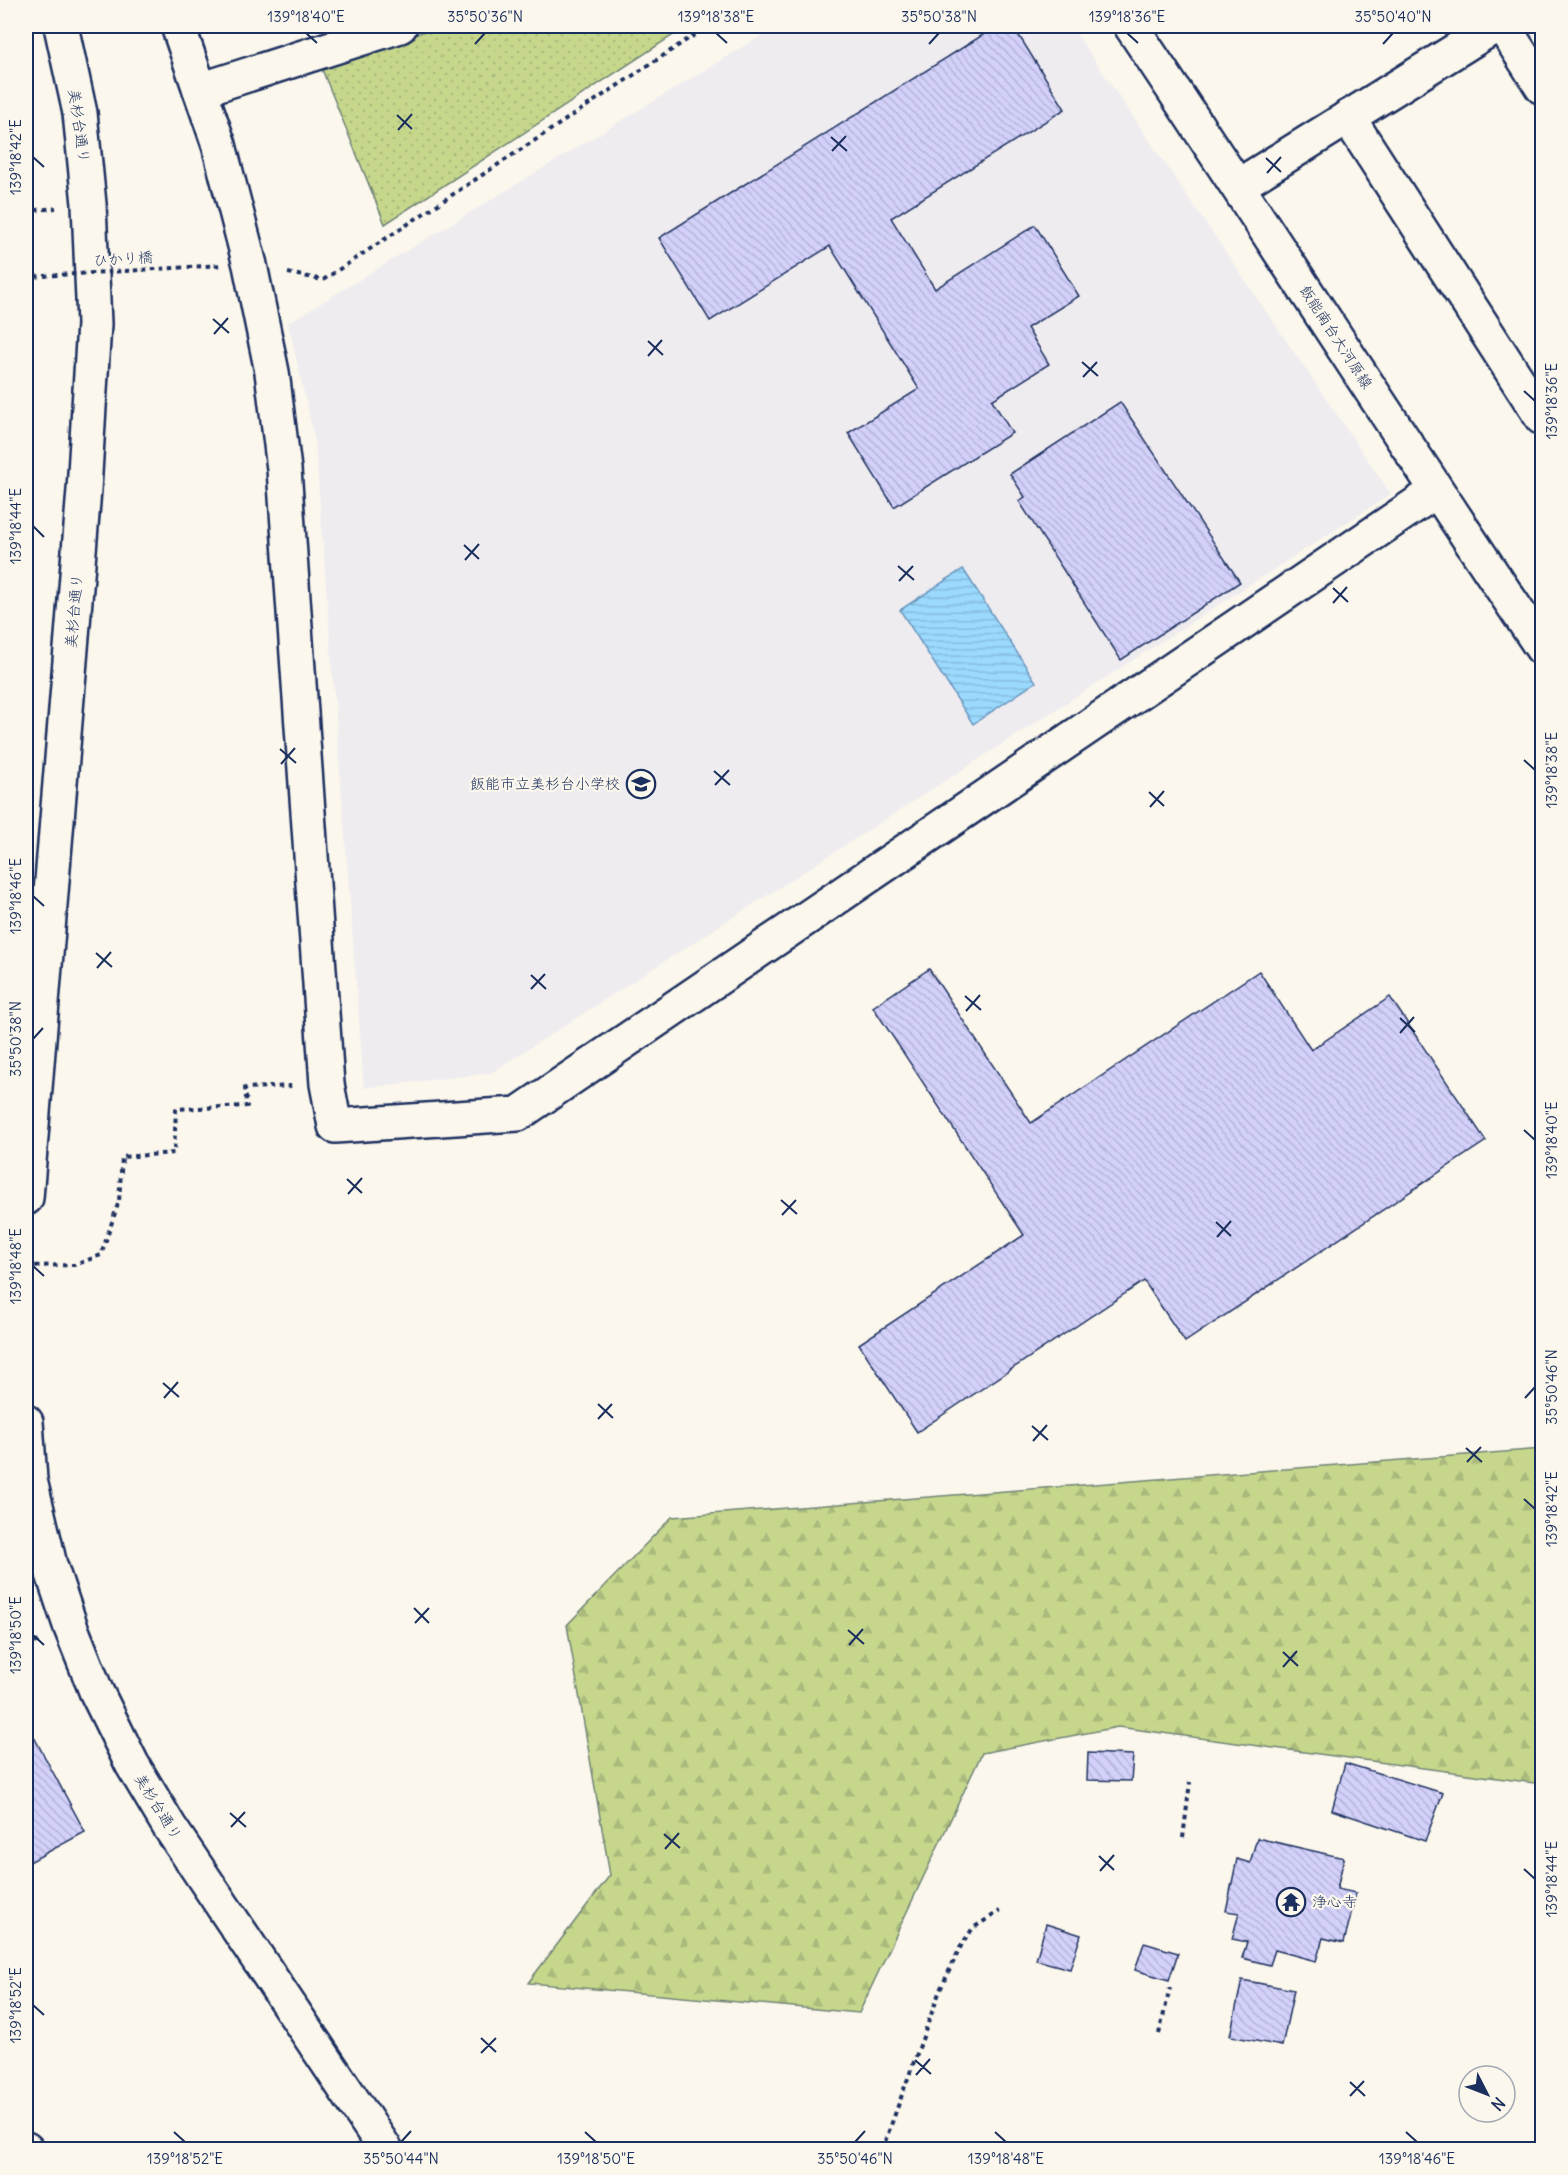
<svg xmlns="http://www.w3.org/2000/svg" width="1568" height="2175" viewBox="0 0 1568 2175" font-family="Delius,'Klee One',sans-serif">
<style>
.built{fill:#efecf0}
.grass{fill:url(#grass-dots);stroke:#708375;stroke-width:1.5}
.forest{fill:url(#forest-firs);stroke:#708375;stroke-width:1.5}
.water{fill:url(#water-rules);stroke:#6895bd;stroke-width:1.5}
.building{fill:url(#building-back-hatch);stroke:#1b2f5e;stroke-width:1.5}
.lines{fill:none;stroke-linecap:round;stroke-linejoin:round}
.minor-casing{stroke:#1b2f5e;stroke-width:38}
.tertiary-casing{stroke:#1b2f5e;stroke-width:38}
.path{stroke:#1b2f5e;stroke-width:4;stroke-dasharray:4.5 4.5;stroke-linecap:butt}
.minor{stroke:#fbf7ec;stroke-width:33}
.tertiary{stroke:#fbf7ec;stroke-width:33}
.path-bridge{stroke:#1b2f5e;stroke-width:4;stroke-dasharray:4.5 4.5;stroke-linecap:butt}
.ticks{fill:none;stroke:#1b2f5e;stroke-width:2}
.labels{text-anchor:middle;stroke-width:4.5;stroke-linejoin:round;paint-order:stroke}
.street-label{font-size:15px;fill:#1b2f5e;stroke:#fbf7ec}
.poi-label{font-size:15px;fill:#1b2f5e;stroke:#fbf7ec;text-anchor:end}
.neatline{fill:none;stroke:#1b2f5e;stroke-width:2}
.ticks-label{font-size:15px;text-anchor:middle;fill:#1b2f5e}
</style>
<defs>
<pattern id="grass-dots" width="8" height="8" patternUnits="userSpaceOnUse" patternTransform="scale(1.5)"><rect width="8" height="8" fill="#c6d78c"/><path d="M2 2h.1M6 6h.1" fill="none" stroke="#aab97b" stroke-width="1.8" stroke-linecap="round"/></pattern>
<pattern id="forest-firs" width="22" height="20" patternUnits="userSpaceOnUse" patternTransform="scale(1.5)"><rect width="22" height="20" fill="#c6d78c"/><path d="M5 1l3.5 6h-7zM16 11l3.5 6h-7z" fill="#aab97b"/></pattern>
<pattern id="water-rules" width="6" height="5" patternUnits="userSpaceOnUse" patternTransform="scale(1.5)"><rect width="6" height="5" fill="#9bd9fd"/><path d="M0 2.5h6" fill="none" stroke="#85bbdb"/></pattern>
<pattern id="building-back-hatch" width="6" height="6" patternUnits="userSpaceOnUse" patternTransform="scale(1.5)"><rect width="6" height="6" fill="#d3d1fa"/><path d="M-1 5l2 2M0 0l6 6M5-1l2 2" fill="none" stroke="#b5b4d9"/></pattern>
</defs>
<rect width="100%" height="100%" fill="#fbf7ec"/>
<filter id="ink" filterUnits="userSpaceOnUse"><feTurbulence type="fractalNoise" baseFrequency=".0167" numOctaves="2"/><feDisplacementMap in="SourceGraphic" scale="12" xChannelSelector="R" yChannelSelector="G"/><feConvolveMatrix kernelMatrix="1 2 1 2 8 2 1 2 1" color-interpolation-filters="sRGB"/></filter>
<g filter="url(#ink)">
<polygon class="built" points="777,26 1071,26 1391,494 491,1073 364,1088 315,441 288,323"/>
<polygon class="grass" points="440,26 687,26 385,224 321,67"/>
<polygon class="forest" points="1542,1449 1542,1784 1118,1727 982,1753 859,2013 528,1983 610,1875 567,1625 672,1517"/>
<polygon class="water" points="963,569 1036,682 973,724 900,610"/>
<g class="building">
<polygon points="997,26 1013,26 1065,109 891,218 935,289 1035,225 1079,296 1027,328 1049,364 992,400 1012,433 894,507 848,433 919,389 830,246 710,321 659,238"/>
<polygon points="1120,402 1240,582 1121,660 1019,501 1025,497 1010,474"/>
<polygon points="929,969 1031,1123 1259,971 1311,1050 1390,997 1486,1141 1185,1342 1144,1281 917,1432 859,1344 1024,1235 873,1007"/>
<polygon points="26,1722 85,1832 26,1864"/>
<polygon points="1088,1753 1133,1755 1131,1781 1087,1780"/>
<polygon points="1345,1763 1443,1793 1425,1841 1332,1810"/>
<polygon points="1257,1838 1344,1858 1337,1889 1356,1893 1344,1943 1323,1938 1316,1961 1275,1950 1270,1965 1242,1958 1247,1942 1232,1939 1239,1913 1226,1911 1237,1859 1250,1863"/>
<polygon points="1046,1924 1081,1935 1070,1969 1036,1960"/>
<polygon points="1144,1943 1178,1953 1169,1980 1135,1970"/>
<polygon points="1242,1980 1294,1990 1282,2046 1230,2036"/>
</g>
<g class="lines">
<g class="minor-casing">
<g id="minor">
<polyline points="178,26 219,145 250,265 272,372 284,469 327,1084 335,1126 518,1114 1436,491"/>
<polyline points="1503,26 1542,87"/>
<polyline points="200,90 400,26"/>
<polyline points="1348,117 1542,418"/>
<polyline points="1238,186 1495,26"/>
<polyline points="26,2149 27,2150"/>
</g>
</g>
<g class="tertiary-casing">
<g id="tertiary">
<path d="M1131,26C1269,232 1403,442 1542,648"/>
<polyline points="26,1198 84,490 94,324 89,204 80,113 61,26"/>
<polyline points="26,1422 30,1480 50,1565 71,1628 96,1691 132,1764 169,1826 386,2150"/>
</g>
</g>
<g class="path">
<polyline points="26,211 56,208"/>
<polyline points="288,273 323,280 708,26"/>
<polyline points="26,1266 75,1265 101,1255 119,1201 122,1157 174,1153 176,1109 247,1106 245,1088 294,1086"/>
<polyline points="26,1646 39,1641"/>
<polyline points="1183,1838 1190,1782"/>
<polyline points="1159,2034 1170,1988"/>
<polyline points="882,2150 940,1990 961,1946 973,1928 1000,1911"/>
</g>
<use href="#minor" class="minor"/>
<use href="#tertiary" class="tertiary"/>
<polyline class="path-bridge" points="26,277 222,265"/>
</g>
</g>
<path class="ticks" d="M306,33L317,43M716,33L727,43M1127,33L1138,43M475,44L485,33M929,44L939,33M1383,44L1393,33M397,115L412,129M398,130L412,114M831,137L847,151M832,151L846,136M33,157L44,167M1266,158L1281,172M1267,173L1281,157M213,319L229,333M214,334L228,318M648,341L663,355M648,356L662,340M1082,362L1098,376M1083,377L1097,362M1524,391L1535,401M33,526L44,537M464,545L479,559M465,560L479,544M898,566L914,580M899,581L913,566M1333,588L1348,602M1333,603L1347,587M280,749L296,763M1524,760L1535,770M281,764L295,748M714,771L730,785M715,785L729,770M1149,792L1164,806M1150,807L1164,791M33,896L44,906M96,953L112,967M97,968L111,952M531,975L546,989M531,989L545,974M965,996L981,1010M966,1011L980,995M1400,1018L1415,1032M1400,1033L1414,1017M33,1039L43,1028M1524,1130L1535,1140M347,1179L362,1193M348,1194L362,1178M781,1200L797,1214M782,1215L796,1200M1216,1222L1231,1236M1217,1237L1231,1221M33,1266L44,1276M163,1383L179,1397M164,1398L178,1382M1525,1398L1535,1387M598,1404L613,1418M598,1419L612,1404M1032,1426L1048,1440M1033,1441L1047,1425M1466,1448L1482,1462M1467,1462L1481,1447M1524,1499L1535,1509M414,1608L429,1623M415,1623L429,1608M848,1630L864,1644M33,1635L44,1645M849,1645L863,1629M1283,1652L1298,1666M1283,1667L1297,1651M230,1813L246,1827M231,1827L245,1812M664,1834L680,1848M665,1849L679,1833M1099,1856L1114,1870M1524,1869L1535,1879M1100,1871L1114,1855M33,2005L44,2015M481,2038L496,2052M481,2053L496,2038M915,2060L931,2074M916,2075L930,2059M1350,2082L1365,2096M1350,2096L1364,2081M174,2132L185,2142M585,2132L596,2142M995,2132L1006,2142M1406,2132L1417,2142M401,2142L411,2131M855,2142L865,2131"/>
<defs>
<g id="school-ring" transform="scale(1.5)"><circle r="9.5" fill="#fbf7ec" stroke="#1b2f5e" stroke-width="1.5"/><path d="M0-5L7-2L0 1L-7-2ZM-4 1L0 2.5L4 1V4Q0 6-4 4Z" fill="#1b2f5e"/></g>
<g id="temple-ring" transform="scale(1.5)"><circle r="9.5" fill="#fbf7ec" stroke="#1b2f5e" stroke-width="1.5"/><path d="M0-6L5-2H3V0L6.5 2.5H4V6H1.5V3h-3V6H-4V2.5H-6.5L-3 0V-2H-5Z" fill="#1b2f5e"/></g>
</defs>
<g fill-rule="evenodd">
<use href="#school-ring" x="641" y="784"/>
<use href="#temple-ring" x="1291" y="1902"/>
</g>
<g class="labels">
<g class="street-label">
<text transform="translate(79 126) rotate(82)" y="5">美杉台通り</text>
<text transform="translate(123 259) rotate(-4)" y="5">ひかり橋</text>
<text transform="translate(1336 337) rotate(57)" y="5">飯能南台大河原線</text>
<text transform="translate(74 611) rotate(-85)" y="5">美杉台通り</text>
<text transform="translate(158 1807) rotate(58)" y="5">美杉台通り</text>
</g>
<g class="poi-label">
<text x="620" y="789">飯能市立美杉台小学校</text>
<text x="1312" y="1907" text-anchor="start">浄心寺</text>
</g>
</g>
<rect width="1568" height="2175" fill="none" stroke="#fbf7ec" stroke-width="66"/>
<g transform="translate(1487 2094) rotate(132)"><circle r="28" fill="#fbf7ec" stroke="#a1a7b3" stroke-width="1.5"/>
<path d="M0-4.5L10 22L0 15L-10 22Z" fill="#1b2f5e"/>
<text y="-9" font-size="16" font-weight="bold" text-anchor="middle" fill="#1b2f5e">N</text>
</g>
<rect x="33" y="33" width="1502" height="2109" class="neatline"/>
<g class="ticks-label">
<text x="306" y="22">139°18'40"E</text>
<text x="485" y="22">35°50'36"N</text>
<text x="716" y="22">139°18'38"E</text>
<text x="939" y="22">35°50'38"N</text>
<text x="1127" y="22">139°18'36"E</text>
<text x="1393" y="22">35°50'40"N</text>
<text transform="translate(16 157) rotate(-90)" y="5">139°18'42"E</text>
<text transform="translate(1552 401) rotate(-90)" y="5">139°18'36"E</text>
<text transform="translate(16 526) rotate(-90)" y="5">139°18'44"E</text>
<text transform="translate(1552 770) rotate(-90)" y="5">139°18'38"E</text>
<text transform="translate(16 896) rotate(-90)" y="5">139°18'46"E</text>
<text transform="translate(16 1039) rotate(-90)" y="5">35°50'38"N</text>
<text transform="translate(1552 1140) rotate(-90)" y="5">139°18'40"E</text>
<text transform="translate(16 1266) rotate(-90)" y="5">139°18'48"E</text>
<text transform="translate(1552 1387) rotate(-90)" y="5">35°50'46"N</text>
<text transform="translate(1552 1509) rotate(-90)" y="5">139°18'42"E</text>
<text transform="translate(16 1635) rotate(-90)" y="5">139°18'50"E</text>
<text transform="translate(1552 1879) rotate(-90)" y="5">139°18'44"E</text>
<text transform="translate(16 2005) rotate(-90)" y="5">139°18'52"E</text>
<text x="185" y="2164">139°18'52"E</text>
<text x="401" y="2164">35°50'44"N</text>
<text x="596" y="2164">139°18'50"E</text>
<text x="855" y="2164">35°50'46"N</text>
<text x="1006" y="2164">139°18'48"E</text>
<text x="1417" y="2164">139°18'46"E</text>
</g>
</svg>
